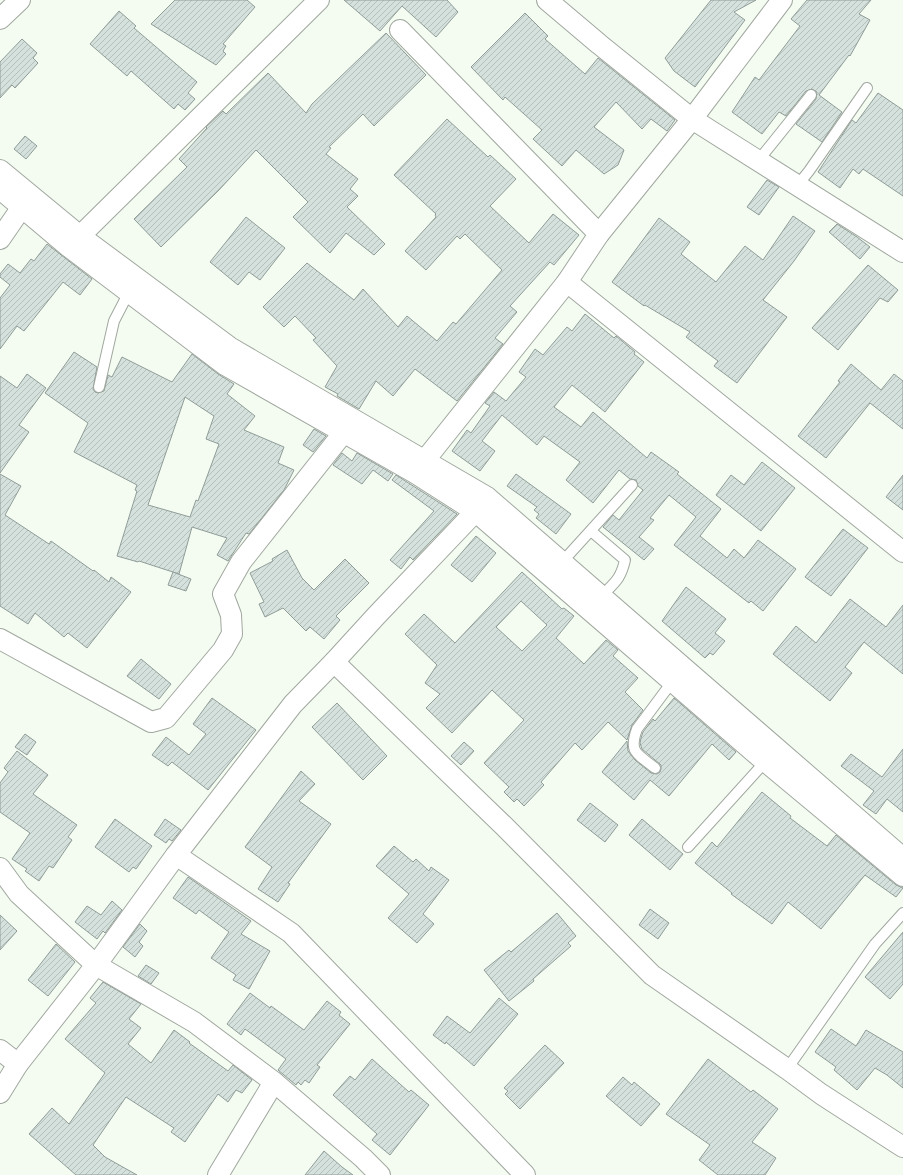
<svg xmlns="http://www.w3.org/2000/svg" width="903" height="1175" viewBox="0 0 903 1175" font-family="Barlow,sans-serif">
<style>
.building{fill:url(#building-hatch);stroke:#909c98;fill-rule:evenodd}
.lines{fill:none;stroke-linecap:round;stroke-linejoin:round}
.lane-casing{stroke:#a0a89f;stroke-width:12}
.street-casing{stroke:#a0a89f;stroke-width:22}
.lane{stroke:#fff;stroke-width:10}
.street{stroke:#fff;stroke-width:20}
</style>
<defs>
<pattern id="building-hatch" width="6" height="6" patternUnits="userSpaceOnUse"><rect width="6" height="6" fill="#d4e1dc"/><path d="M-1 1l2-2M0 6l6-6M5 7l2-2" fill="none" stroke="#b5c0bc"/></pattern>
</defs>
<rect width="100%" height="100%" fill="#f4fcf2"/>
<g class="building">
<polygon points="175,0 247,0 255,7 223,44 226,46 223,51 226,54 216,65 151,24"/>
<polygon points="344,0 447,0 458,12 436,37 402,6 380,31"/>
<polygon points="711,0 756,0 734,12 745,20 695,87 674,71 665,58"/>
<polygon points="807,0 871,0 859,14 870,20 850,56 849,55 819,95 842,112 822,142 796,124 816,99 817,92 812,89 806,91 786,116 779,112 762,134 732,112 755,77 759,80 800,26 791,19"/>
<polygon points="119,11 136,26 134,28 197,82 188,93 195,99 185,110 178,104 174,109 131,71 127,76 90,44"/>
<polygon points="525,13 548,36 545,39 585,74 598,58 675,120 667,131 651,119 642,129 616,102 594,127 624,150 618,165 604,174 576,150 562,166 533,139 542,130 505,97 503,100 471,67"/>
<polygon points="386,33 426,75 374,126 363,114 329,147 331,148 326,154 358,179 350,189 358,196 347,207 385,244 374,255 346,233 330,253 293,217 308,202 256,150 219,190 161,247 134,219 187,167 179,159 207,128 206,127 223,111 226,114 268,73 306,113 312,104"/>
<polygon points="22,39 37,53 33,58 38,63 15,88 12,85 0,98 0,62"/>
<polygon points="878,93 903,110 903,196 863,169 859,174 853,169 840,188 818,172 852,120 856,123"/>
<polygon points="447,119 488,157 490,155 516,179 490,206 529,243 553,214 579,235 554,265 550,262 510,306 517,312 495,338 503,344 457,401 415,369 393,396 376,381 359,409 337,396 338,394 325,387 337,366 313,340 316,338 295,316 284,327 263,307 307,263 354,300 363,289 398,327 407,316 437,341 453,322 456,324 502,270 465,234 460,239 457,236 426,270 405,251 436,217 435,215 436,214 394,175"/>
<polygon points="25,136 37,146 26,159 14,149"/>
<polygon points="767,180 779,187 759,215 747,207"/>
<polygon points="793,216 815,231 794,261 763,300 787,317 737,383 714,366 718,361 686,337 690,332 645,305 644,306 612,282 659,218 690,242 681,254 716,282 745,246 763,260"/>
<polygon points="246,217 285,248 260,280 249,272 238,285 210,262"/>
<polygon points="837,224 857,237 870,247 860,259 829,232"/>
<polygon points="47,244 92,279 80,295 63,282 24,331 17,326 0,349 0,298 10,285 0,277 0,274 8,264 20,273 31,259 34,261"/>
<polygon points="868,265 898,290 888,302 880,298 838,350 812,328"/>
<polygon points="585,314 614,338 616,336 635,352 634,354 644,362 605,412 572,385 554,407 581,427 593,412 647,458 651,452 679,472 677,474 721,509 700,536 727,558 734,549 744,558 758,540 796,569 763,611 751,601 749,603 674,545 696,517 669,495 650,518 654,520 639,537 654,549 644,560 603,527 613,515 619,520 643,490 638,486 636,480 630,479 619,470 593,503 566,480 580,462 544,436 537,445 502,415 482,441 495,451 480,471 452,451 467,430 471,433 490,406 485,403 494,392 506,401 526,377 519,372 535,349 543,355 567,327 572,331"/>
<path d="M74,352L97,367L93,389L95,392L98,393L104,391L108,375L112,377L122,357L172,382L192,354L218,374L234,384L227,394L255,416L244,430L284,447L278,463L294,470L284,490L249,534L246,533L228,561L217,555L227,538L192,527L179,574L139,561L138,562L117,556L137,491L135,490L137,485L74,452L88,423L45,393ZM185,397L214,416L206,439L219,444L198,501L196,500L190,517L148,505Z"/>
<polygon points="851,364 881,390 894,374 903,381 903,429 870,403 826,458 798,436 840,382 838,381"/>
<polygon points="27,374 46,388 19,425 29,432 0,473 0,376 17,388"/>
<polygon points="314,429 326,436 313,452 303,445"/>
<polygon points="342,453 352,461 357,453 393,474 388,481 373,470 362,484 333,465"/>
<polygon points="762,462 795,488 761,531 716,495 731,475 744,485"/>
<polygon points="0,474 21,486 5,515 49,544 51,541 93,571 94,570 109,582 111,577 131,592 87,648 68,633 64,637 35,613 28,624 0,606"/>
<polygon points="516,474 571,514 556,534 536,518 539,514 534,510 537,507 507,486"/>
<polygon points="396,475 457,514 413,560 410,557 401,569 390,560 434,511 392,480"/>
<polygon points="903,475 903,510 886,497"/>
<polygon points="843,529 868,548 831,596 805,577"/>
<polygon points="476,536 496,553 472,582 451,565"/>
<polygon points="287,550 302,578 314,590 345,559 369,583 336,616 340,620 324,639 310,627 306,631 283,608 265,617 259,604 264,602 250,573 273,561 272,559"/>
<polygon points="173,572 191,579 186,591 168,585"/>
<path d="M522,572L562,609L564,608L574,616L556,638L584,664L606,640L618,650L613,656L638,678L625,692L643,710L632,725L627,740L608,722L582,750L575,743L541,782L544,785L524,806L517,799L514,802L504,792L509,787L484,763L524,720L492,690L452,733L426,708L440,694L425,683L437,665L405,634L424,614L455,643ZM521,601L547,625L522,651L496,627Z"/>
<polygon points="686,587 726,619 715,633 725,641 713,655 710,653 705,658 662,621"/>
<polygon points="850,599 886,627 903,605 903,674 864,642 845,667 852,673 830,701 773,654 796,626 816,643"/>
<polygon points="141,659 171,684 159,699 127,676"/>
<polygon points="212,698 256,730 208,790 172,762 168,766 152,755 166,737 189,755 206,734 193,724"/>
<polygon points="674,698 736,752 729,760 712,744 669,796 650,780 634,800 602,772 627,741 628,751 635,760 651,773 657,774 660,772 661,769 661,765 642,749 640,743 641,738 643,732 653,719 655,721"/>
<polygon points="337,703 387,756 363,780 312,727"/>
<polygon points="25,734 36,742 27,755 15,747"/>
<polygon points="464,742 474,751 461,765 451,756"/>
<polygon points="903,749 903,812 887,799 876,814 863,805 874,791 841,766 851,754 882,777"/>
<polygon points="17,751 48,775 33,794 77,825 68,837 72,840 53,868 49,866 39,881 25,871 27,869 12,859 30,833 0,812 0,783 8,772 4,768"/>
<polygon points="301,771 315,784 299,801 331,824 288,883 290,884 278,902 258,889 272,867 245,847"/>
<polygon points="762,792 791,816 790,818 827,846 836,835 896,885 903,888 896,897 865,875 821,929 788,902 772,924 731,894 732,893 695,863 712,842 717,847"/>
<polygon points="590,803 618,825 605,842 577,820"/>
<polygon points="115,819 152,846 136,869 133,867 129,872 95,847"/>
<polygon points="165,819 181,830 172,841 169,839 166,843 154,835"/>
<polygon points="642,819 683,854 670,870 629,835"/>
<polygon points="394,846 413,862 416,859 429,871 431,867 449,880 423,914 434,924 417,943 388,918 409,894 376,866"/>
<polygon points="188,877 251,921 241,934 270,951 249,989 233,980 236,975 211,958 229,932 199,910 196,914 173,898"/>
<polygon points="112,901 122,910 105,933 103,931 97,939 75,922 87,906 101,915"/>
<polygon points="650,909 669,923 658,939 639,925"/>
<polygon points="557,913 576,936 568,943 571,946 533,979 534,981 509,1001 484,970 509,950 511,952"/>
<polygon points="0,915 17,931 0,950"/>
<polygon points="140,924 147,931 139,942 143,946 135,957 123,947"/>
<polygon points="903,932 903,984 890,999 865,977"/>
<polygon points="56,944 75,962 48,996 28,980"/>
<polygon points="146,965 159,973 151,984 138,976"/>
<polygon points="103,982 141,1004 129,1019 141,1028 128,1044 151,1063 174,1030 190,1042 189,1043 228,1071 233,1065 252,1080 242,1093 236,1090 228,1102 218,1094 185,1142 171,1132 174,1128 126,1097 93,1145 105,1157 137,1175 76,1175 29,1134 52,1108 69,1124 105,1073 65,1039 96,1003 90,998"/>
<polygon points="250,993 270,1008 271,1006 304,1030 327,1001 341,1012 339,1015 350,1024 317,1065 320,1067 309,1083 305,1080 301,1085 298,1082 296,1085 278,1070 286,1059 245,1029 241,1035 227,1024"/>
<polygon points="499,998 518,1014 474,1066 446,1042 445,1044 433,1035 447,1016 470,1033"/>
<polygon points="831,1029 856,1046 866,1030 903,1052 903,1088 887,1075 875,1068 857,1090 834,1070 836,1067 815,1052"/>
<polygon points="545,1045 564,1063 520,1109 505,1094 508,1091 504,1088"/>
<polygon points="372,1059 409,1092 411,1090 429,1105 390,1155 372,1140 377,1134 333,1095 350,1076 355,1080"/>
<polygon points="708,1059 751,1092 753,1090 778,1109 752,1142 776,1158 765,1175 718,1175 699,1160 710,1145 666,1114"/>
<polygon points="623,1077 632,1085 634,1082 660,1104 641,1126 606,1096"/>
<polygon points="324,1151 342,1167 353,1175 305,1175"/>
</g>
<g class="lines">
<g class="lane-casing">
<g id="lane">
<polyline points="758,161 811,95"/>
<polyline points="797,186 809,171 867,88"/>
<polyline points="99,387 114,321 129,292"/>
<path d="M591,531L625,560C620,582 613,583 599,599"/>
<polyline points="563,561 632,485"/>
<path d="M655,768C638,754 628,753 637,729L672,682"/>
<polyline points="688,847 765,762"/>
<polyline points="787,1069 875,944 903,913"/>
</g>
</g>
<g class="street-casing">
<g id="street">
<polyline points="547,0 599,44 692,119 903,252"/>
<polyline points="0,19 20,0"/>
<polyline points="400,30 599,234"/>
<polyline points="0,170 80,236 231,348 487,497 903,858"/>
<polyline points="0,189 69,247 225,365 415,473 476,512 755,753 903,876"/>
<polyline points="80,236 319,0"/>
<polyline points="0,239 22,207"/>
<polyline points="567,282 903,552"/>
<polyline points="425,460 567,282 599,234 692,119 782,0"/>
<polyline points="0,639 151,722 166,718 223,650 232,634 231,615 223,594 241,562 344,432"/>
<polyline points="334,662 504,826 652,975 787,1069 821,1094 903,1147"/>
<polyline points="176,855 291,933 525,1175"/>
<polyline points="0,868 19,894 96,965 194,1022 274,1082 363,1158 380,1175"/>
<polyline points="0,1050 18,1064"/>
<polyline points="0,1093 18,1064 96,965 176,855 293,704 334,662 376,616 475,512"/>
<polyline points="218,1175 274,1082"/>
</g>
</g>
<use href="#lane" class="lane"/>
<use href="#street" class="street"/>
</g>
</svg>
